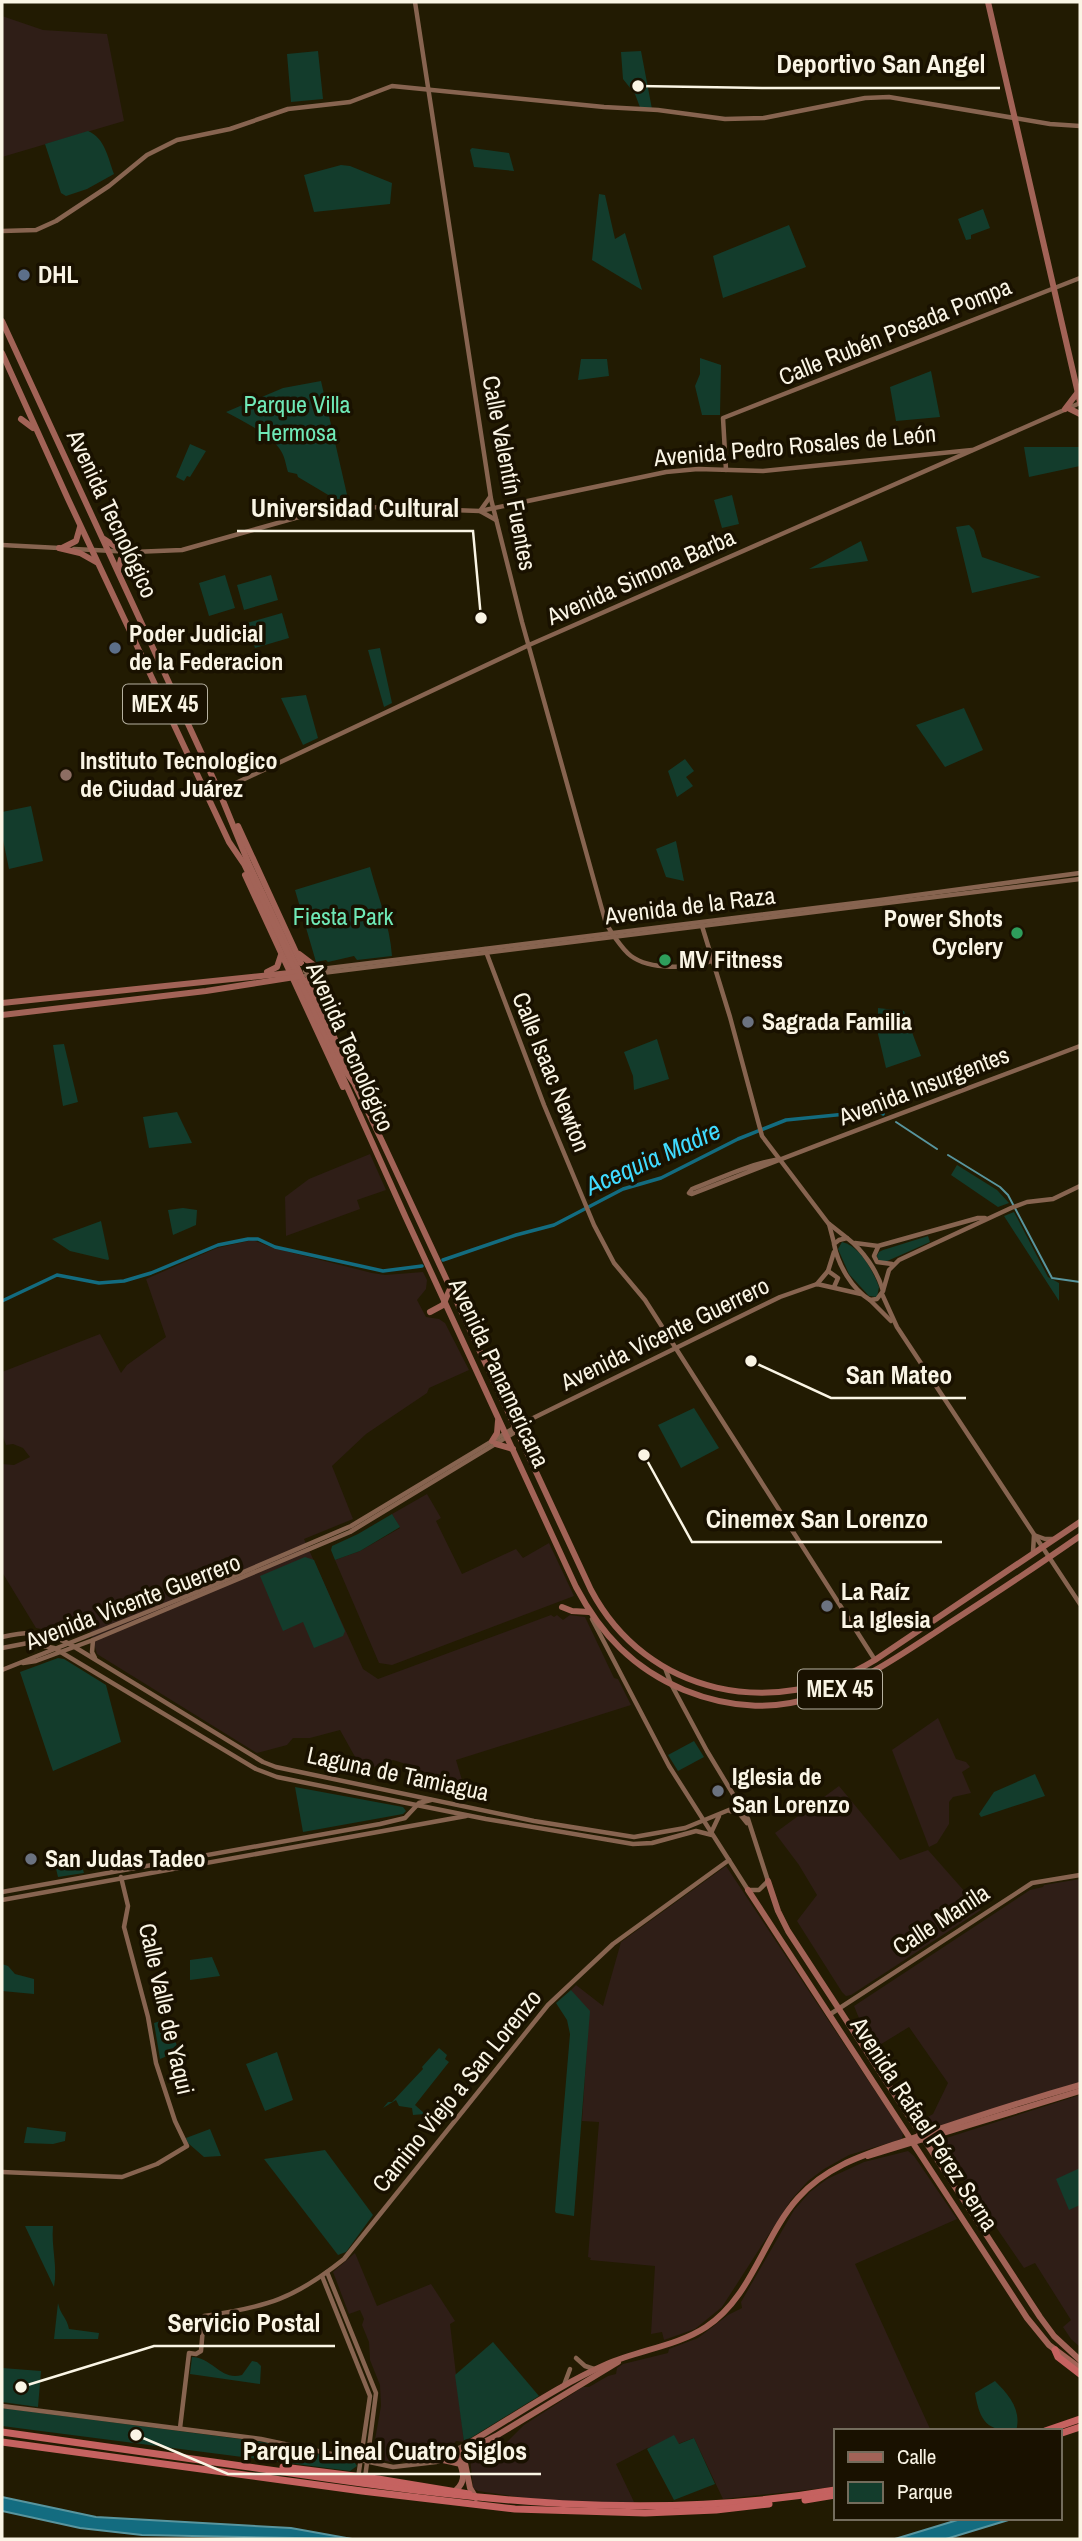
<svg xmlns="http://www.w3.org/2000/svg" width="1082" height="2541" viewBox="0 0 1082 2541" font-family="'Archivo Narrow',sans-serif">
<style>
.industrial{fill:#2f1e17}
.green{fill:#133c2c}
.water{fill:#136c80;stroke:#58959e;stroke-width:2}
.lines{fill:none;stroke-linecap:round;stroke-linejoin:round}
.stream{stroke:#58959e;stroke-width:2}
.canal{stroke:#136c80;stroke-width:3.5}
.secondary{stroke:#876450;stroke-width:4.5}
.primary{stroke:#a26357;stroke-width:6}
.highway{stroke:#c56260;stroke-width:7}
.service-dot{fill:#5c6f8a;stroke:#191100;stroke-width:2.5}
.education-dot{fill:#8d6e63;stroke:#191100;stroke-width:2.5}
.leisure-dot{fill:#2e9e5b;stroke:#191100;stroke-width:2.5}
.worship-dot{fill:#6b7280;stroke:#191100;stroke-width:2.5}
.labels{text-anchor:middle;stroke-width:7;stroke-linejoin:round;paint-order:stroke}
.shield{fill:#191100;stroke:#b6b1a0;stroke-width:2}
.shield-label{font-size:23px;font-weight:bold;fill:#faf5e5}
.poi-label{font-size:24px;font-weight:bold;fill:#faf5e5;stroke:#191100;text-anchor:start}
.street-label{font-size:24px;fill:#faf5e5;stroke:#191100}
.park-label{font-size:24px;fill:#6fe9b7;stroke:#191100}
.water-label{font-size:26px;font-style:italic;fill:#40dbff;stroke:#191100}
.leader{fill:none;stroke:#faf5e5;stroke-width:2.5}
.callout-dot{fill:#faf5e5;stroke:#191100;stroke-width:2.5}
.callout-label{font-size:26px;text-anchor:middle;font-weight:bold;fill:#faf5e5;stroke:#191100;stroke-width:7;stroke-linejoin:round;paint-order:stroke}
</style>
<rect width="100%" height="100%" fill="#221b02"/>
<g class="industrial">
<polygon points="2,16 43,30 107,34 124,121 2,157"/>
<polygon points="370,1154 386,1190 357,1200 360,1209 286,1236 285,1197 309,1179"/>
<polygon points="253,1240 273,1248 372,1273 385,1275 423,1272 427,1280 426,1289 417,1300 426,1317 439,1319 445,1323 469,1370 429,1388 427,1393 366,1434 332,1466 353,1519 304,1539 363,1669 378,1679 551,1615 554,1617 557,1615 563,1620 570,1615 585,1617 614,1678 618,1679 631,1705 456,1760 468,1800 413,1787 406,1764 393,1760 363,1771 340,1730 310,1738 293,1738 287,1745 257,1753 97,1654 90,1630 74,1635 36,1628 2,1572 2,1464 14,1465 30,1457 23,1448 13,1444 6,1445 2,1434 2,1372 100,1334 121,1373 127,1365 166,1337 146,1279 217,1248"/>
<polygon points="427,1494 441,1518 436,1521 462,1574 516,1549 523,1558 549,1543 574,1596 392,1665 379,1663 335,1560 360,1551 400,1528 392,1514"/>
<polygon points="938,1718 956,1759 966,1762 970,1767 962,1772 971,1793 953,1797 949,1802 949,1824 937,1843 929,1847 892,1750"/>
<polygon points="839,1786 900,1860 928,1850 981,1910 851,1995 846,1996 842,1992 797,1921 817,1895 799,1865 775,1833"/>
<polygon points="726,1866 903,2133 902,2139 849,2155 824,2169 808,2181 791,2200 722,2307 695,2329 664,2340 662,2332 651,2334 655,2266 590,2260 591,2258 588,2257 599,2122 582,2121 587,2045 571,1990 576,1985 603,2006 621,1942"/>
<polygon points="1080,1879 1080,2082 939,2126 917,2123 933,2114 948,2083 909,2027 878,2046 861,2023 854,2006 1030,1890 1043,1887 1044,1885"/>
<polygon points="1080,2095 1080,2347 1071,2339 1063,2327 1071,2320 1035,2263 1024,2268 937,2141"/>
<polygon points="908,2151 914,2156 957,2219 855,2264 931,2431 835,2431 835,2486 825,2488 723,2499 694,2438 678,2444 647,2448 616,2464 634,2502 574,2502 526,2498 478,2491 473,2488 470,2458 472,2455 483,2454 504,2445 524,2425 583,2387 589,2387 608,2376 616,2374 617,2368 623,2364 668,2353 669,2349 698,2338 728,2315 742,2308 741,2302 794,2210 810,2192 827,2179 864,2162"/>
<polygon points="355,2253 377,2306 431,2284 455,2321 450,2324 464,2442 456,2441 452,2446 395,2463 381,2460 375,2456 373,2451 381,2406 380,2385 370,2360 369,2342 362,2325 364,2319 360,2310 349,2314 333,2272"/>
</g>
<g class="green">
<polygon points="318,51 323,99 291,102 287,54"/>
<polygon points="641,51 652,109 641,110 635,94 623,79 621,52"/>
<path d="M88,131C105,138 108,158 114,174L87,189L66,196L61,193L45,144Z"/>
<polygon points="472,148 509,153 514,171 474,167 470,150"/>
<polygon points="341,165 350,166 392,183 390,204 314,212 304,175"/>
<polygon points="599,194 605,195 615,239 625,233 642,290 592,260"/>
<polygon points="983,209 990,228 971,235 971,239 966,240 958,219"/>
<polygon points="789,225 806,267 723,298 713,256"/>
<polygon points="700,358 721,365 720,415 702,415 695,386 700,374"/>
<polygon points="581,359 607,359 609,376 578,380"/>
<polygon points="931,371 940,417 896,421 890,387"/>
<path d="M321,381L348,499H335L298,477L297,474L288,472C286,466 285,457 281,451C272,435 242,421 226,412L283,388Z"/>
<polygon points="190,444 206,451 190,477 187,476 184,481 176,477"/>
<polygon points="1024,447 1080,447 1080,466 1029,477"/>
<polygon points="732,495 739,524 722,528 714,500"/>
<polygon points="969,525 974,530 982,557 1041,577 972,593 956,527"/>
<polygon points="861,541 868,561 809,569"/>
<polygon points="225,575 235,608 209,616 199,583"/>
<polygon points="271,575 278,600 244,610 237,585"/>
<polygon points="282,613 289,638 255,648 247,623"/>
<polygon points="380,648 392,703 384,707 368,650"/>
<polygon points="306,695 318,738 303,745 281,698"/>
<polygon points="964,708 983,750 945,767 916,725"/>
<polygon points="685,759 694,771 686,777 693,786 677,797 668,771"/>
<polygon points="31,806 43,861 9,869 2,835 2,812"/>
<polygon points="676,841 684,881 666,877 656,849"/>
<path d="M370,867C378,897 390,925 392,956L357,960L354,956L328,962L326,960L316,962L295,890Z"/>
<polygon points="878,1008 904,1011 921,1056 886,1068 878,1034"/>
<polygon points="657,1039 669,1079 634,1090 633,1076 624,1052"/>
<polygon points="64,1044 78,1102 63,1106 53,1045"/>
<polygon points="177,1112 192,1143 149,1148 143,1117"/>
<polygon points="957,1165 997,1190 1009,1203 998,1207 951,1175"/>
<polygon points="183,1208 197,1210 196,1225 173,1235 168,1210"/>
<polygon points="1014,1212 1048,1277 1059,1283 1059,1301 1004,1216"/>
<polygon points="101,1221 109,1259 108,1260 70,1251 52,1239"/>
<polygon points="928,1236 930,1242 885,1262 879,1261 877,1256 879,1252 883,1250"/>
<path d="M842,1242C860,1246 873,1271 879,1287L877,1297L869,1296L849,1274L838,1249Z"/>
<polygon points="694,1408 719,1448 681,1468 658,1425"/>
<polygon points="392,1514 400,1527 360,1551 335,1560 331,1550 332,1546 358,1534"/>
<polygon points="305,1557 314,1560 345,1631 343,1636 314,1648 303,1622 283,1631 260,1576"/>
<polygon points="58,1658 64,1659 106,1685 121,1742 53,1771 20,1672"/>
<polygon points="694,1741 704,1757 678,1771 668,1755"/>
<polygon points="1035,1774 1045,1796 981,1817 979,1814 994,1792"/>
<polygon points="295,1787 403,1807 406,1811 403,1814 303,1832"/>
<polygon points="51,1848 81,1863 84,1873 58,1877"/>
<polygon points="212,1957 220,1976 190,1980 190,1960"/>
<polygon points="2,1964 8,1966 15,1974 34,1979 34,1994 2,1991"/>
<polygon points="571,1990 590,2011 574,2216 556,2213 555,2211 570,2034 567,2020 556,2003"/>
<polygon points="167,2019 179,2051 160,2059 154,2023"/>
<polygon points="439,2048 447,2055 445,2059 449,2062 415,2105 425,2114 413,2115 412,2108 399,2106 396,2100 383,2108 388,2102 392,2102 423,2069 422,2067"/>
<polygon points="277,2052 293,2100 265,2111 246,2064"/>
<polygon points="27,2127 66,2132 65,2141 53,2144 24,2143"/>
<polygon points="210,2129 221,2156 204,2157 188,2143 186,2138"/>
<polygon points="325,2150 373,2215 346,2252 338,2255 264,2159"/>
<polygon points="1080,2168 1080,2205 1069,2210 1056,2179"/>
<path d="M25,2226H53C51,2247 58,2267 54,2287Z"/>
<path d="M58,2303C60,2314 67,2318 69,2329L99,2333L98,2339H54Z"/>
<polygon points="493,2342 539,2396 464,2442 455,2375"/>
<path d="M192,2357C213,2358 221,2381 242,2375L252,2361L257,2362L261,2366L260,2384L190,2374Z"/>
<polygon points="2,2368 41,2371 38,2407 2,2402"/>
<path d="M995,2381C1009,2395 1022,2410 1016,2431C987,2431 980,2422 975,2393Z"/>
<polygon points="2,2408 272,2443 355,2463 357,2466 350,2471 2,2426"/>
<polygon points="674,2435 679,2444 694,2438 715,2484 674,2500 647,2449"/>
</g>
<g class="water">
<polygon points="2,2497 96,2517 291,2528 352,2539 142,2535 80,2528 2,2511"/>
<polygon points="964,2518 1015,2518 946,2539 895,2539"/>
</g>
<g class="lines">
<g class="stream">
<polyline points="896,1122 937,1149"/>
<polyline points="948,1155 1000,1187 1008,1195 1052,1278 1080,1282"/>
</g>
<g class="canal">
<polyline points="443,1260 516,1235 554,1225 623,1189 661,1178 738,1139 786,1120 876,1111 883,1114"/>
<polyline points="2,1301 57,1275 99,1283 124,1281 151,1273 218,1245 248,1239 258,1239 275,1247 383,1271 422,1266"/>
</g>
<g class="secondary">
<path d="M415,2L491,499L522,622L605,920C608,929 623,950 631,956C650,970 690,969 712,961"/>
<polyline points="2,231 36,230 56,221 109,186 147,155 177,140 230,129 288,109 350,102 392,86 604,107 658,110 725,119 764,118 865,98 889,97 1050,124 1080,126"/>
<polyline points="726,470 723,418 1080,278"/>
<polyline points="490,497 480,511 496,520"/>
<polyline points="2,545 59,548"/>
<polyline points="74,549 133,552 182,550 338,506 480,511 666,472 698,469 763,471 972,450"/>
<polyline points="219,791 529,645 1080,403"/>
<polyline points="702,926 730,1017 762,1136 828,1223 847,1238"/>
<polyline points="485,949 544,1105 594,1225 614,1263 645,1300 875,1660"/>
<polyline points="305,971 880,900 1080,873"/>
<polyline points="306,975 1080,879"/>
<path d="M780,1159C749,1164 721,1178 692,1189L689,1193L692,1194C820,1143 951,1095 1080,1046"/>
<polyline points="829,1224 834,1243"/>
<path d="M847,1238C863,1250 878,1272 883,1291L877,1299L870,1300C852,1289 838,1265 834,1244L839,1240Z"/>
<polyline points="855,1243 878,1246 978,1218 985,1218"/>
<polyline points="878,1247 874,1256 877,1262 892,1264"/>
<polyline points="828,1271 838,1278 834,1287"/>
<polyline points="817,1284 828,1271 834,1252"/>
<polyline points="883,1291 889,1270 899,1260 1011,1208 1027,1202 1053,1199 1080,1186"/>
<polyline points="882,1294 897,1327 1080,1604"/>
<polyline points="870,1300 891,1321"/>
<polyline points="1033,1552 1034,1535 1045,1539 1054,1539"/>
<polyline points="592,1619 669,1766 748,1890 759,1890 768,1881 748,1819 707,1751 671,1684 665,1668"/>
<path d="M2,1637C29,1631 42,1631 68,1643L263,1762L276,1767L534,1821L634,1837L685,1828L741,1805"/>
<polyline points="93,1640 92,1652 95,1658"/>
<polyline points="2,1648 28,1643 54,1648 256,1769 277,1777 486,1819 633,1844 652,1843 696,1831 712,1835"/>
<polyline points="23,1663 36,1661 93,1640 350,1532 525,1426"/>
<polyline points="2,1670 197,1592 351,1526 519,1425 780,1297 817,1284 861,1294"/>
<polyline points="730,1811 739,1813 747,1823"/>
<polyline points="711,1833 719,1816"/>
<polyline points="2,1892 380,1824 405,1818 419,1803 431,1800"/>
<polyline points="2,1900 466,1816"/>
<polyline points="829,2015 1032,1883 1080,1875"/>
<polyline points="2,2172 122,2177 157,2164 187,2146 175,2121 156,2063 148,2017 124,1927 128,1906 121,1877"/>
<polyline points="327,2272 376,2393 365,2478"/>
<polyline points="322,2276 370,2396 358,2478"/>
<polyline points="576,2358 585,2366 594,2369"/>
<polyline points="564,2385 570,2369"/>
<polyline points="2,2406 261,2439 393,2467 436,2462 460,2454"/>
<path d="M180,2428L189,2353L196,2354L201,2351L204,2316C267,2307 294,2299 344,2259L548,2005L613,1944L729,1860"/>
<polyline points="432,2461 465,2445"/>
</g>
<g class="primary">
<polyline points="988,2 1080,402"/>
<path d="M2,321L219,791L248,862L346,1072L354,1083L382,1141L591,1590C647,1696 775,1721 875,1660L1080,1522"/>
<path d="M2,353L68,499L229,842L244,864L283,944L406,1218L576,1587C601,1635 634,1669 684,1690C790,1733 863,1680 948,1624C993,1595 1037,1566 1080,1536"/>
<polyline points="1068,408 1080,414"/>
<polyline points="1065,409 1078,392"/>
<polyline points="21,419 33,428"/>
<polyline points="104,539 116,547 130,549 133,552"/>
<polyline points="59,548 80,553 96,562"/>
<polyline points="62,548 76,541 80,527"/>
<polyline points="118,571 121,559 133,552"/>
<polyline points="238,826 301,963"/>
<polyline points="245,875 343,1087"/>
<polyline points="299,954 320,970"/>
<polyline points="267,972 277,967 281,955"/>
<polyline points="308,979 352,1077"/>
<polyline points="313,988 313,981 316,974"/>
<polyline points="2,1003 299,972"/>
<polyline points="2,1015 206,991 301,976"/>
<polyline points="430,1312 443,1305 450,1289"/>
<polyline points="509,1412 525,1422"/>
<polyline points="492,1441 497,1433 498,1421"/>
<polyline points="523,1443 526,1425"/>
<polyline points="496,1444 513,1449"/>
<polyline points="562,1607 572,1611 589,1612"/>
<polyline points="768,1881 778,1911 788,1931 1040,2317 1054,2336 1080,2360"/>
<polyline points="748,1890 1027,2318 1049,2345 1080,2368"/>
<polyline points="868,2156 1080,2091"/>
<polyline points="443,2460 461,2464"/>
<path d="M456,2490C468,2480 462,2469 457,2455L469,2443C515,2416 559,2385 607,2364C639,2350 677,2346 706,2327C752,2297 763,2237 798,2198C829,2163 871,2153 913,2138C968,2119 1024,2101 1080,2085"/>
<polyline points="476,2498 470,2488 463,2453 496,2436 618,2362"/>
</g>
<g class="highway">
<polyline points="1055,2350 1058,2357 1080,2374"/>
<polyline points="1045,2431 1080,2419"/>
<path d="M2,2432C98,2446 195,2459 291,2473C476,2500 649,2522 835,2490"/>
<polyline points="1059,2434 1080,2427"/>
<polyline points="2,2442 362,2491 515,2509 645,2513 716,2510 769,2504"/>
<polyline points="283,2467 378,2479 469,2494"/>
<polyline points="805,2500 835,2495"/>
</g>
</g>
<g class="service-dot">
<circle cx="24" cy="275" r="7"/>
<circle cx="115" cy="648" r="7"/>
</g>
<circle class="education-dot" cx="66" cy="775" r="7"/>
<g class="leisure-dot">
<circle cx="1017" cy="933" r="7"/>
<circle cx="665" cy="960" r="7"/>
</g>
<g class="worship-dot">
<circle cx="748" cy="1022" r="7"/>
<circle cx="827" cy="1606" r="7"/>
<circle cx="718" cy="1791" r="7"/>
<circle cx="31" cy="1859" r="7"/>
</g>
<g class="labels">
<g class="shield">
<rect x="123" y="684.5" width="84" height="39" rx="5"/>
<rect x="798" y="1669.5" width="84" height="39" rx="5"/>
</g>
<g class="shield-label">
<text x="165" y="712">MEX 45</text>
<text x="840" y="1697">MEX 45</text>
</g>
<g class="poi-label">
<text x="38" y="283">DHL</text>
<text x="129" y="642">Poder Judicial<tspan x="129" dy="28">de la Federacion</tspan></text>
<text x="80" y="769">Instituto Tecnologico<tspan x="80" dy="28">de Ciudad Juárez</tspan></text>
<text x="1003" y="927" text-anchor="end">Power Shots<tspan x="1003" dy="28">Cyclery</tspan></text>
<text x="679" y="968">MV Fitness</text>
<text x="762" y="1030">Sagrada Familia</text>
<text x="841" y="1600">La Raíz<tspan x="841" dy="28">La Iglesia</tspan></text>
<text x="732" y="1785">Iglesia de<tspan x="732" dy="28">San Lorenzo</tspan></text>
<text x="45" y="1867">San Judas Tadeo</text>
</g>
<g class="street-label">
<text transform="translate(895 332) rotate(-22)" y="8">Calle Rubén Posada Pompa</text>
<text transform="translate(795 446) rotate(-5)" y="8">Avenida Pedro Rosales de León</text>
<text transform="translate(509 473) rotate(79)" y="8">Calle Valentín Fuentes</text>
<text transform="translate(112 514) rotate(65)" y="8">Avenida Tecnológico</text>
<text transform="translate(641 577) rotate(-24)" y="8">Avenida Simona Barba</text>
<text transform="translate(690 906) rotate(-7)" y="8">Avenida de la Raza</text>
<text transform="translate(350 1047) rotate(66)" y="8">Avenida Tecnológico</text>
<text transform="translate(551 1072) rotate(68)" y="8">Calle Isaac Newton</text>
<text transform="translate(924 1086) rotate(-21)" y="8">Avenida Insurgentes</text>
<text transform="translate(665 1334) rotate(-26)" y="8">Avenida Vicente Guerrero</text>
<text transform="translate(499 1373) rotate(65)" y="8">Avenida Panamericana</text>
<text transform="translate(133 1602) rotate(-21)" y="8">Avenida Vicente Guerrero</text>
<text transform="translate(398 1774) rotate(12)" y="8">Laguna de Tamiagua</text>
<text transform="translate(941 1920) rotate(-33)" y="8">Calle Manila</text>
<text transform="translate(166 2009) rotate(77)" y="8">Calle Valle de Yaqui</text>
<text transform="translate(457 2091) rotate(-51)" y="8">Camino Viejo a San Lorenzo</text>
<text transform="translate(924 2124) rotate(57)" y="8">Avenida Rafael Pérez Serna</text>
</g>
<g class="park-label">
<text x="297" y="413">Parque Villa<tspan x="297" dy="28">Hermosa</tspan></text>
<text x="343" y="925">Fiesta Park</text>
</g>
<g class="water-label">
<text transform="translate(653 1158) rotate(-24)" y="9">Acequia Madre</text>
</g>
</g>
<path class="leader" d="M638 86L762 88H1000M481 618L473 531H237M751 1361L831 1398H966M644 1455L692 1542H942M21 2387L154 2346H335M136 2435L228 2474H541"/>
<g class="callout-dot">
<circle cx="638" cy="86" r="7"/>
<circle cx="481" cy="618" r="7"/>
<circle cx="751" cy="1361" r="7"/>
<circle cx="644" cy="1455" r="7"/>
<circle cx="21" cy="2387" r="7"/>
<circle cx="136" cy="2435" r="7"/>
</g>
<g class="callout-label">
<text x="881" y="73">Deportivo San Angel</text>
<text x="355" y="517">Universidad Cultural</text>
<text x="899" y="1384">San Mateo</text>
<text x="817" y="1528">Cinemex San Lorenzo</text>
<text x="244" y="2332">Servicio Postal</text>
<text x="385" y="2460">Parque Lineal Cuatro Siglos</text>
</g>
<rect width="1082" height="2541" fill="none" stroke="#faf5e5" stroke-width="7"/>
<rect x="834" y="2429" width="228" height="91" fill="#191100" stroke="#736c5c" stroke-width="2"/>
<rect x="848" y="2452" width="35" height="10" fill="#a26357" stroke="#736c5c" stroke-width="2"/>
<text x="897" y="2464" font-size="21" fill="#faf5e5">Calle</text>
<rect x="848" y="2482" width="35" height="21" fill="#133c2c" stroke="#736c5c" stroke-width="2"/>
<text x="897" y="2499" font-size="21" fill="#faf5e5">Parque</text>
</svg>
